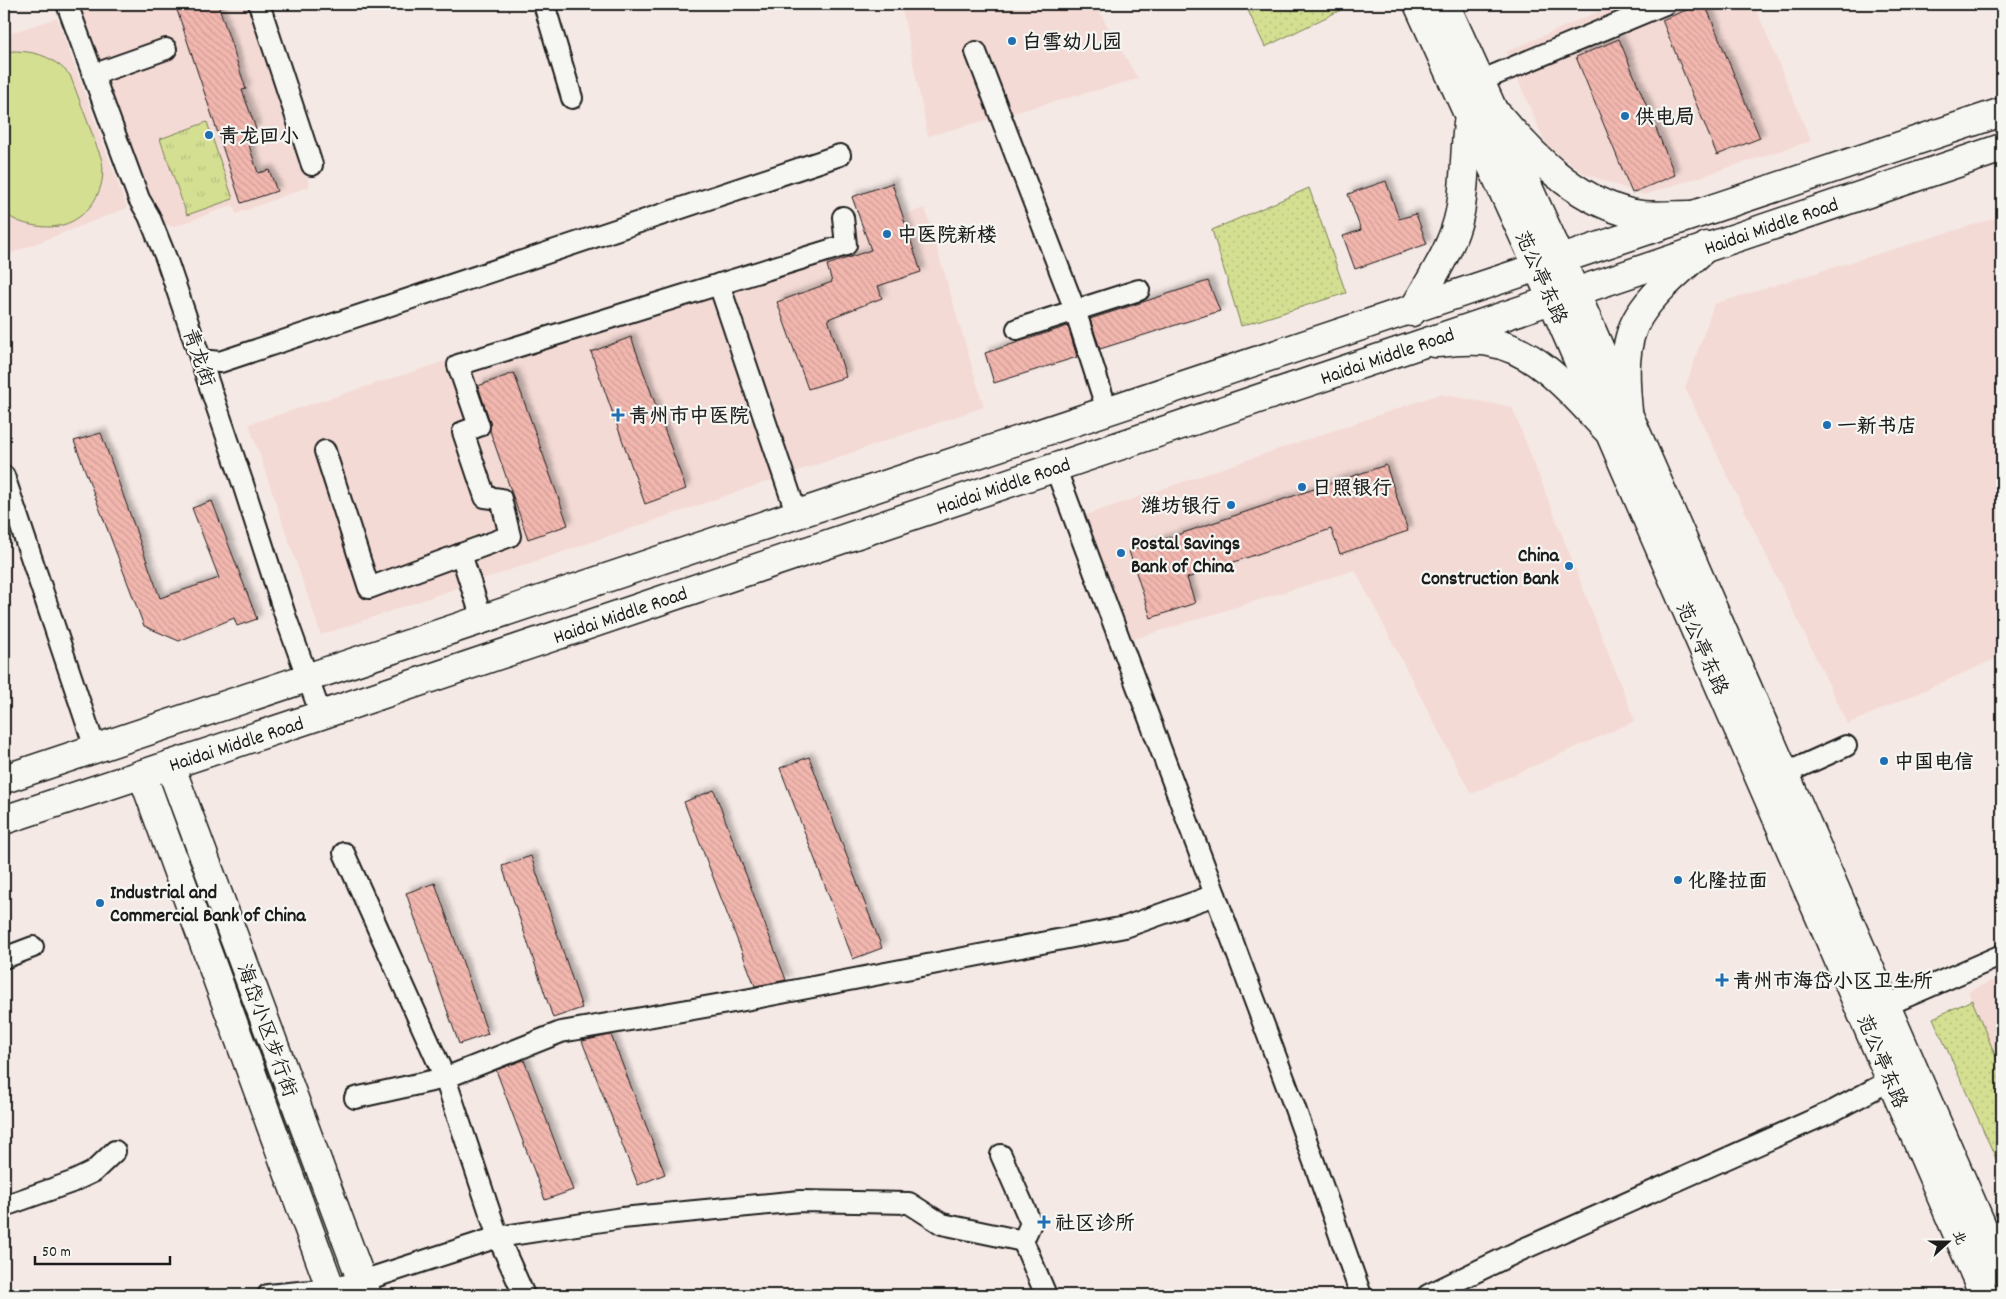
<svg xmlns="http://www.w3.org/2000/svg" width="2006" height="1299" viewBox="0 0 2006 1299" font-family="Dekko,'LXGW WenKai TC',sans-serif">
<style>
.built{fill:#f4dad5}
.grass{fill:url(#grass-tufts);stroke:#787e57}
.park{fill:url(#park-dots);stroke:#787e57}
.garden{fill:#d4df92;stroke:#787e57}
.building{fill:url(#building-back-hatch);stroke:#1c1c1c;filter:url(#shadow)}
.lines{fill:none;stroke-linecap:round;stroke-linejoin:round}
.street-casing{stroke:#1c1c1c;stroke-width:24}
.secondary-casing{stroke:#1c1c1c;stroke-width:31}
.primary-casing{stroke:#1c1c1c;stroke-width:31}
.street{stroke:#f6f6f2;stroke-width:20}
.secondary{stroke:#f6f6f2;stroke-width:28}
.primary{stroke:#f6f6f2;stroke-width:28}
.poi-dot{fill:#1f6fb2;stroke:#f6f6f2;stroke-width:2}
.labels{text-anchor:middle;stroke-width:4.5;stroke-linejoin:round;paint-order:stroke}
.poi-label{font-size:20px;font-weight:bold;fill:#1c1c1c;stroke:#f6f6f2;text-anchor:start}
.street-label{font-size:20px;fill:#1c1c1c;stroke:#f6f6f2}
</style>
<defs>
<pattern id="grass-tufts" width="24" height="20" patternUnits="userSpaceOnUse" patternTransform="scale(1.25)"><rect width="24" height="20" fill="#d4df92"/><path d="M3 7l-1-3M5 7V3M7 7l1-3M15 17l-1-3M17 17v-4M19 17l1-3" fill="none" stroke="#b5bf7d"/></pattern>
<pattern id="park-dots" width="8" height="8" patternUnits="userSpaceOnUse" patternTransform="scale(1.25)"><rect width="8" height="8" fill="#d4df92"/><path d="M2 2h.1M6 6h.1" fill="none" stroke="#b5bf7d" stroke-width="1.8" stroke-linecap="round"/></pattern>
<pattern id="building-back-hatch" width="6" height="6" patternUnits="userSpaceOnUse" patternTransform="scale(1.25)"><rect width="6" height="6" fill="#f2b7af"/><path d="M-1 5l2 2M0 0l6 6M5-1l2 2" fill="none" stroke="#cf9d96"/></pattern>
<filter id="shadow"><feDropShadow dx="4.5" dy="-4.5" stdDeviation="2.5" flood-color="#0004"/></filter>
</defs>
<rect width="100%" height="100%" fill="#f5e9e5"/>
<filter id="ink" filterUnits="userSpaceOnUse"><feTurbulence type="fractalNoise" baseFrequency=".02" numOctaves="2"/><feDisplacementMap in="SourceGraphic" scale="10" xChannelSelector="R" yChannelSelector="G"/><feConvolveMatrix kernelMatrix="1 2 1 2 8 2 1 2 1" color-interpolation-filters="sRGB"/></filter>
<g filter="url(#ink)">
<g class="built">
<polygon points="77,4 249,4 310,186 236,214 233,205 173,227 159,222"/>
<polygon points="901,4 1095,4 1138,79 928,136"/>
<polygon points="1615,4 1754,4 1811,141 1644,195 1585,174 1546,145 1506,52"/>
<polygon points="57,18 127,208 9,254 4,241 4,35"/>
<polygon points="925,208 984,407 321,635 249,424"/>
<polygon points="2002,216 2002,656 1848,724 1685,388 1714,304"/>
<polygon points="1440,394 1512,407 1635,721 1471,794 1355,570 1131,640 1086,515"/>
<polygon points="2002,976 2002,1071 1968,992"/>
</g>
<polygon class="grass" points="207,122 233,199 187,215 160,139"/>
<g class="park">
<polygon points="1245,4 1353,4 1265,47"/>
<polygon points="1309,188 1346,293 1241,326 1212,230"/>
<polygon points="1972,1000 2002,1071 2002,1172 1933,1018"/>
</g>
<path class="garden" d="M12,51C37,51 53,57 70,75C78,95 85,116 93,136C95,144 100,153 102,161C108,194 83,226 50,227C35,227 13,223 4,211V54Z"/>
<g class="building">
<polygon points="175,4 218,4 246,89 242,90 256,129 245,133 258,173 269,170 277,191 241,203"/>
<polygon points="1701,4 1705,4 1760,138 1717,155 1662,20"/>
<polygon points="1619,39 1675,175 1632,193 1576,57"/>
<polygon points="1386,181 1399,219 1416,214 1427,244 1355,269 1343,236 1361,230 1348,194"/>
<polygon points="892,183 921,272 878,286 882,298 828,319 846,377 808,389 777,302 832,282 827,265 871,250 852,197"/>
<polygon points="1208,281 1220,311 1100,349 1090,319"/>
<polygon points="1068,326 1077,357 994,383 985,353"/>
<polygon points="631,337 686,489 645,504 591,352"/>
<polygon points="514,373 568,525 528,539 490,431 490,422 478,386"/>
<polygon points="101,433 160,598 219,578 192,508 212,501 257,619 237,626 234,618 179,641 144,626 74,441"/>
<polygon points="1386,465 1408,531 1340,554 1331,529 1187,578 1195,603 1151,618 1129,551"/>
<polygon points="809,757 882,948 853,959 780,768"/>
<polygon points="714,790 786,980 755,986 684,802"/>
<polygon points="531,856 582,1008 553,1018 502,866"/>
<polygon points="435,883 488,1034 459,1044 406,893"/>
<polygon points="611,1035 665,1174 638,1185 582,1041"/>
<polygon points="524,1060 573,1190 545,1200 496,1070"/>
</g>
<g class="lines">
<g class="street-casing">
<g id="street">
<polyline points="67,4 139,199 149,216 166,258 243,484 286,618 321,715"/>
<polyline points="259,4 312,165"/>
<polyline points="544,4 572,98"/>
<polyline points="976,52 1075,310 1108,413"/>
<polyline points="95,74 166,49"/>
<polyline points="1480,81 1665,4"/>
<polyline points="719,284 797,515"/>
<polyline points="1017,329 1139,290"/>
<polyline points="201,360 220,362 840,155"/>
<polyline points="325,451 369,588 510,536 501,499 485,497 463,432 479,426 458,365 846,245 843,217"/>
<polyline points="1055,467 1292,1100 1361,1295"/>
<polyline points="4,476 95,748"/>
<polyline points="461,554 482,619"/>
<polyline points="1786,773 1846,746"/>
<polyline points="344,853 445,1078 498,1237 524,1295"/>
<polyline points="4,958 33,947"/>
<polyline points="1887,1005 2002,955"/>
<polyline points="355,1098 445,1078 561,1032 745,1000 1125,927 1215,895"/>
<polyline points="1001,1155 1031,1223 1023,1241 1046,1295"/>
<polyline points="4,1206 72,1182 93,1172 115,1151"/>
<polyline points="268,1295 331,1289 362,1281 498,1237 622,1218 800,1201 909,1203 942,1224 1023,1241"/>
<polyline points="1428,1295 1521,1250 1833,1111 1891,1080"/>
</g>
</g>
<g class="secondary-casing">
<g id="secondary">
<path d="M1499,116C1534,157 1573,197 1626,212C1646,218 1670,215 1691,215"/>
<path d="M1412,312C1430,280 1453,248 1460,212C1466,180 1464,148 1469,116"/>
<path d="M1435,343C1453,342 1472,339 1489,342C1538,350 1575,396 1607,430"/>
<path d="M1628,411C1625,380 1622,343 1639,316C1656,289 1684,268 1707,246"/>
<polyline points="170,765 367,1295"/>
<polyline points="142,774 333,1295"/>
</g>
</g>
<g class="primary-casing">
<g id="primary">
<polyline points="1418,4 1539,270 1984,1295"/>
<polyline points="1445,4 1562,262 2002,1272"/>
<path d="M4,779C670,557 1337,338 2002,112"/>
<polyline points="4,820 321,715 2002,148"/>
</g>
</g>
<use href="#street" class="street"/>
<use href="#secondary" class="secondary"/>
<use href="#primary" class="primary"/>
</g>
</g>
<g class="poi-dot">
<circle cx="1012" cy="41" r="5"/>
<circle cx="1625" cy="116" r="5"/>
<circle cx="209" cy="135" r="5"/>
<circle cx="887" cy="234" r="5"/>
<path d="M615.5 407.5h5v5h5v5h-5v5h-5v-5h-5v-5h5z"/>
<circle cx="1827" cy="425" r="5"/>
<circle cx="1302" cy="487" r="5"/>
<circle cx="1231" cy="505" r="5"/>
<circle cx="1121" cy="553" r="5"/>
<circle cx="1569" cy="566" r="5"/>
<circle cx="1884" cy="761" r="5"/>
<circle cx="1678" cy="880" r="5"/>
<circle cx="100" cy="903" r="5"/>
<path d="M1719.5 972.5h5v5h5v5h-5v5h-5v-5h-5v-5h5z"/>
<path d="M1041.5 1214.5h5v5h5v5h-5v5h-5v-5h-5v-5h5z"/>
</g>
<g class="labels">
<g class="poi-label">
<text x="1022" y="48">白雪幼儿园</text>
<text x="1635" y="123">供电局</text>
<text x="219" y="142">青龙回小</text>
<text x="897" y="241">中医院新楼</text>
<text x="629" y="422">青州市中医院</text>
<text x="1837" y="432">一新书店</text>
<text x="1312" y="494">日照银行</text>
<text x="1221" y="512" text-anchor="end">潍坊银行</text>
<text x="1131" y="549">Postal Savings<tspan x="1131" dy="23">Bank of China</tspan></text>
<text x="1559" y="561" text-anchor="end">China<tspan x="1559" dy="23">Construction Bank</tspan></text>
<text x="1894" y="768">中国电信</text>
<text x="1688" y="887">化隆拉面</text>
<text x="110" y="898">Industrial and<tspan x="110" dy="23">Commercial Bank of China</tspan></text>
<text x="1733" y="987">青州市海岱小区卫生所</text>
<text x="1055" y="1229">社区诊所</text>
</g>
<g class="street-label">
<text transform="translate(1771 225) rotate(-19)" y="7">Haidai Middle Road</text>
<text transform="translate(1542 277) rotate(66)" y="7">范公亭东路</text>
<text transform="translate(1387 355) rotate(-19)" y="7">Haidai Middle Road</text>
<text transform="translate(200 357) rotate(71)" y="7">青龙街</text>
<text transform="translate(1003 485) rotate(-19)" y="7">Haidai Middle Road</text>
<text transform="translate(620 614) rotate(-19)" y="7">Haidai Middle Road</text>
<text transform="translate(1703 648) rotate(66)" y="7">范公亭东路</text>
<text transform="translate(236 743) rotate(-18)" y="7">Haidai Middle Road</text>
<text transform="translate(268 1030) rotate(70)" y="7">海岱小区步行街</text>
<text transform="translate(1883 1061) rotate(67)" y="7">范公亭东路</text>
</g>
</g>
<rect width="2006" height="1299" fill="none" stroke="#f6f6f2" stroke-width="20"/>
<rect x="10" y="10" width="1986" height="1279" fill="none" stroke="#1c1c1c" stroke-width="2" filter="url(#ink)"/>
<g transform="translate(1948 1242) rotate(69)" stroke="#f6f6f2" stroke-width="4" paint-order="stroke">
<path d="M0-4L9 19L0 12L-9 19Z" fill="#1c1c1c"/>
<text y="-8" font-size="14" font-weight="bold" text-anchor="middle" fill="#1c1c1c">北</text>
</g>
<path d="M35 1256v8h135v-8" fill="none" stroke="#1c1c1c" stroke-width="2.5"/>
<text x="42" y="1256" font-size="15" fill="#1c1c1c" stroke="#f6f6f2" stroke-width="4" paint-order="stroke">50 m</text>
</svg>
